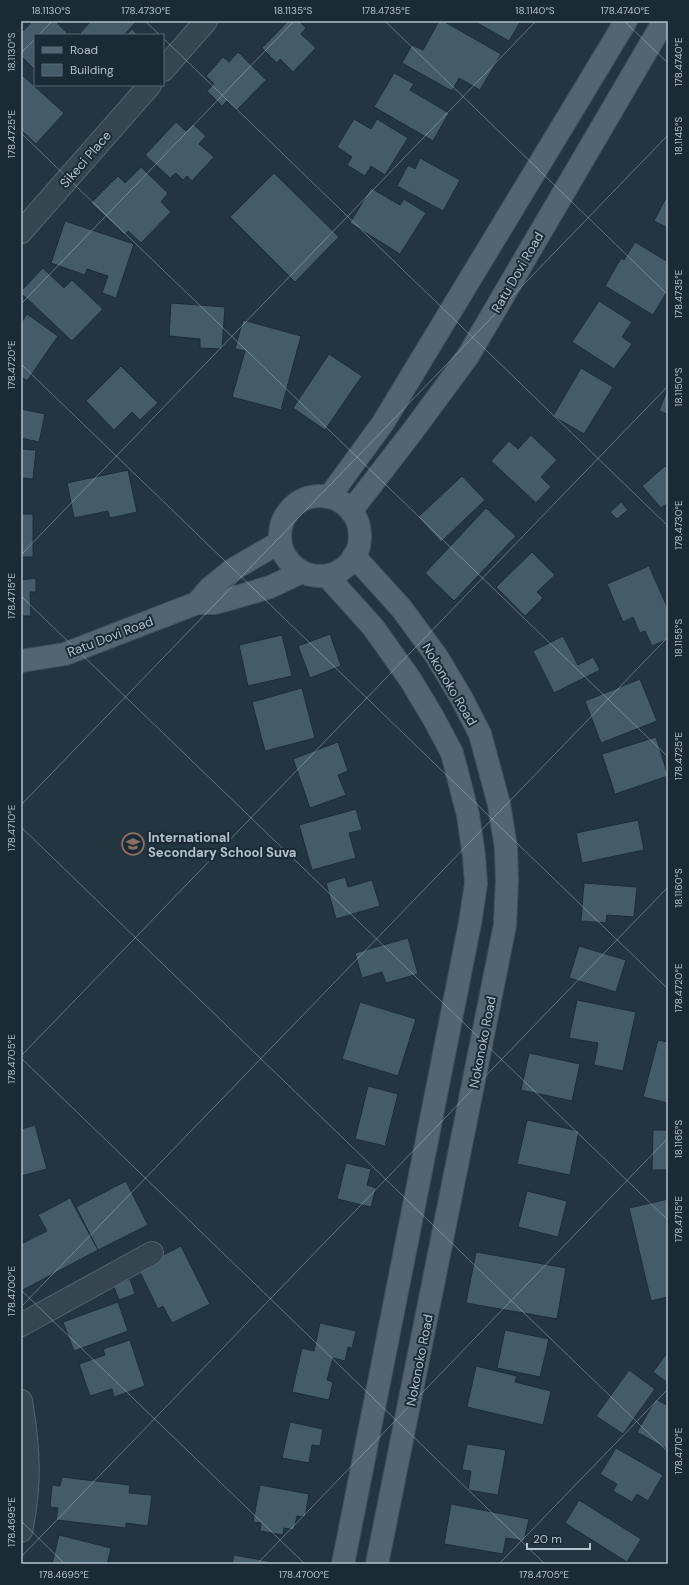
<svg xmlns="http://www.w3.org/2000/svg" width="689" height="1585" viewBox="0 0 689 1585" font-family="'DM Sans',sans-serif">
<style>
.building{fill:#455b67;stroke:#1d2d38}
.lines{fill:none;stroke-linecap:round;stroke-linejoin:round}
.minor-casing{stroke:#54646e;stroke-width:24}
.major-casing{stroke:#43525d;stroke-width:24}
.minor{stroke:#364651;stroke-width:22}
.major{stroke:#546571;stroke-width:22}
.ticks{fill:none;stroke:#b3c1cb;stroke-width:1;stroke-opacity:0.45}
.labels{text-anchor:middle;stroke-width:4;stroke-linejoin:round;paint-order:stroke}
.street-label{font-size:13px;fill:#b3c1cb;stroke:#1b2b36}
.poi-label{font-size:13px;font-weight:bold;fill:#b3c1cb;stroke:#1b2b36;text-anchor:start}
.neatline{fill:none;stroke:#b3c1cb;stroke-width:1.5}
.ticks-label{font-size:10px;text-anchor:middle;fill:#b3c1cb}
</style>
<rect width="100%" height="100%" fill="#223541"/>
<g class="building">
<polygon points="33,21 55,21 69,35 35,35 35,70 21,56 21,33"/>
<polygon points="91,21 133,21 135,23 124,35 82,35 80,33"/>
<polygon points="288,21 299,21 306,28 301,34 316,48 293,72 280,59 277,63 262,48"/>
<polygon points="439,21 443,21 501,54 480,90 459,78 452,91 402,63 412,45 423,50"/>
<polygon points="474,21 521,21 509,41"/>
<polygon points="132,29 138,35 126,35"/>
<polygon points="238,52 266,80 237,110 227,101 222,106 207,91 214,84 206,76 223,57 229,62"/>
<polygon points="394,73 414,84 410,90 449,113 433,141 374,107"/>
<polygon points="21,74 64,113 36,144 21,130"/>
<polygon points="354,119 371,129 377,119 408,138 385,175 371,166 365,176 347,165 352,157 337,147"/>
<polygon points="176,122 186,131 193,124 206,136 199,144 214,157 192,181 187,176 183,180 176,173 170,178 145,155"/>
<polygon points="420,158 460,180 443,211 397,186 408,165 415,169"/>
<polygon points="141,167 168,193 161,202 171,212 141,243 128,231 125,235 91,203 118,176 125,183"/>
<polygon points="274,173 339,237 295,282 230,217"/>
<polygon points="371,188 400,205 404,199 426,213 400,254 350,223"/>
<polygon points="668,194 668,228 654,221"/>
<polygon points="65,221 134,244 116,298 102,293 108,276 87,269 85,275 51,263"/>
<polygon points="635,242 668,262 668,290 653,315 605,286 621,258 624,260"/>
<polygon points="43,268 64,288 72,280 103,309 72,341 21,293 21,291"/>
<polygon points="599,301 632,322 622,337 632,344 614,369 572,342"/>
<polygon points="171,303 225,307 222,349 200,348 200,339 169,336"/>
<polygon points="27,314 58,336 27,381 21,376 21,323"/>
<polygon points="243,320 301,336 281,410 232,397 245,351 235,349"/>
<polygon points="329,354 362,376 325,430 293,408"/>
<polygon points="121,366 158,403 140,420 132,412 114,430 86,401"/>
<polygon points="581,368 613,387 584,434 553,416"/>
<polygon points="668,388 668,414 659,411"/>
<polygon points="21,409 45,414 39,442 21,438"/>
<polygon points="531,435 557,460 541,477 551,487 536,503 491,461 509,441 518,449"/>
<polygon points="21,449 36,450 33,479 21,478"/>
<polygon points="665,466 667,468 668,466 668,503 661,508 642,486"/>
<polygon points="128,470 137,512 110,518 108,511 74,518 67,483"/>
<polygon points="462,476 485,500 441,542 418,517"/>
<polygon points="621,502 628,510 617,519 610,512"/>
<polygon points="486,508 516,536 454,601 425,573"/>
<rect x="21" y="514" width="12" height="43"/>
<polygon points="532,552 555,575 537,592 543,598 525,616 496,587"/>
<polygon points="649,566 668,609 668,639 652,646 645,631 640,633 633,617 623,622 607,584"/>
<polygon points="36,578 36,592 30,592 31,616 21,616 21,580"/>
<polygon points="330,634 341,666 310,678 298,646"/>
<polygon points="282,635 292,676 248,686 239,645"/>
<polygon points="563,636 578,665 593,657 600,670 554,693 533,651"/>
<polygon points="640,679 657,721 601,743 585,701"/>
<polygon points="302,688 315,738 265,751 252,702"/>
<polygon points="656,737 668,776 615,794 602,754"/>
<polygon points="338,742 348,771 338,775 346,795 310,808 293,759"/>
<polygon points="356,809 362,830 349,833 356,858 312,870 299,825"/>
<polygon points="638,820 644,850 582,863 576,833"/>
<polygon points="345,877 348,887 372,880 380,906 336,919 326,883"/>
<polygon points="584,883 637,887 634,917 607,915 606,923 581,921"/>
<polygon points="408,938 418,974 386,983 382,972 362,978 355,953"/>
<polygon points="579,946 626,960 616,992 569,978"/>
<polygon points="577,1000 636,1012 623,1071 594,1065 598,1043 569,1038"/>
<polygon points="360,1002 416,1019 398,1076 342,1059"/>
<polygon points="658,1040 668,1042 668,1103 643,1097"/>
<polygon points="529,1053 580,1064 572,1101 521,1090"/>
<polygon points="368,1086 398,1094 385,1146 355,1139"/>
<polygon points="527,1120 579,1131 570,1175 517,1164"/>
<polygon points="35,1125 47,1169 21,1176 21,1129"/>
<polygon points="653,1130 668,1130 668,1170 652,1170"/>
<polygon points="346,1163 371,1169 367,1185 376,1188 371,1207 337,1199"/>
<polygon points="126,1181 148,1225 98,1250 76,1207"/>
<polygon points="527,1191 567,1201 558,1237 518,1227"/>
<polygon points="70,1198 98,1250 21,1291 21,1244 47,1231 38,1215"/>
<polygon points="668,1199 668,1297 651,1301 629,1208"/>
<polygon points="181,1246 210,1304 172,1323 163,1306 158,1309 138,1268"/>
<polygon points="476,1252 566,1268 557,1319 466,1303"/>
<polygon points="130,1279 135,1294 119,1300 113,1285"/>
<polygon points="118,1302 128,1331 74,1351 63,1322"/>
<polygon points="320,1323 356,1331 352,1348 348,1347 345,1361 333,1358 327,1380 333,1382 329,1400 292,1392 302,1348 314,1351"/>
<polygon points="505,1330 549,1339 540,1377 497,1368"/>
<polygon points="130,1340 145,1386 114,1397 112,1389 90,1396 79,1364 105,1355 103,1349"/>
<polygon points="668,1352 668,1383 653,1372"/>
<polygon points="476,1366 517,1376 515,1382 551,1391 543,1425 467,1407"/>
<polygon points="629,1370 655,1389 623,1434 596,1416"/>
<polygon points="656,1399 668,1406 668,1450 637,1432"/>
<polygon points="290,1422 323,1429 320,1446 312,1445 309,1463 282,1458"/>
<polygon points="467,1444 506,1450 498,1495 468,1490 471,1471 462,1470"/>
<polygon points="616,1448 663,1475 648,1501 637,1494 632,1502 613,1491 617,1484 600,1474"/>
<polygon points="62,1477 130,1485 129,1493 152,1495 148,1526 126,1523 126,1528 56,1520 58,1508 50,1507 52,1485 60,1486"/>
<polygon points="260,1485 309,1494 305,1517 297,1516 294,1530 284,1528 283,1535 260,1531 261,1523 253,1522"/>
<polygon points="579,1500 641,1539 627,1562 565,1523"/>
<polygon points="451,1504 529,1519 524,1541 506,1538 503,1554 444,1544"/>
<polygon points="59,1535 111,1548 107,1564 52,1564"/>
<polygon points="234,1555 284,1564 232,1564"/>
</g>
<g class="lines">
<g class="minor-casing">
<g id="minor">
<polyline points="163,70 206,21"/>
<polyline points="21,232 150,85"/>
<polyline points="21,1325 152,1253"/>
<path d="M21,1401C29,1448 31,1484 21,1531"/>
</g>
</g>
<g class="major-casing">
<g id="major">
<circle cx="320" cy="536" r="40"/>
<polyline points="329,497 383,423 626,21"/>
<polyline points="351,511 412,432 468,356 664,21"/>
<polyline points="354,556 402,609 437,657 462,699 480,734 499,804 506,848 507,880 505,925 377,1564"/>
<polyline points="327,576 373,627 410,679 434,719 452,753 468,815 474,856 476,884 470,923 343,1564"/>
<polyline points="197,603 210,588 232,570 280,542"/>
<polyline points="21,661 65,654 197,603 215,603 247,594 270,587 302,572"/>
</g>
</g>
<use href="#minor" class="minor"/>
<use href="#major" class="major"/>
</g>
<path class="ticks" d="M145,21L160,35M385,21L668,295M624,21L668,63M39,35L52,21M163,38L668,526M21,53L35,39M21,133L668,757M21,304L294,21M21,364L668,989M21,555L536,21M21,596L668,1220M21,805L668,135M21,827L668,1452M21,1056L668,386M21,1058L545,1564M21,1290L305,1564M21,1307L668,637M21,1521L65,1564M21,1557L668,887M257,1564L668,1138M499,1564L668,1389"/>
<defs>
<g id="school-ring" transform="scale(1.15)"><circle r="9.5" fill="#1b2b36" stroke="#8d6e63" stroke-width="1.5"/><path d="M0-5L7-2L0 1L-7-2ZM-4 1L0 2.5L4 1V4Q0 6-4 4Z" fill="#8d6e63"/></g>
</defs>
<g fill-rule="evenodd">
<use href="#school-ring" x="133" y="844"/>
</g>
<g class="labels">
<g class="street-label">
<text transform="translate(85 159) rotate(-49)" y="5">Sikeci Place</text>
<text transform="translate(517 272) rotate(-60)" y="5">Ratu Dovi Road</text>
<text transform="translate(110 636) rotate(-21)" y="5">Ratu Dovi Road</text>
<text transform="translate(450 684) rotate(59)" y="5">Nokonoko Road</text>
<text transform="translate(482 1042) rotate(-79)" y="5">Nokonoko Road</text>
<text transform="translate(419 1360) rotate(-79)" y="5">Nokonoko Road</text>
</g>
<g class="poi-label">
<text x="148" y="842">International<tspan x="148" dy="15">Secondary School Suva</tspan></text>
</g>
</g>
<rect width="689" height="1585" fill="none" stroke="#1b2b36" stroke-width="44"/>
<rect x="34" y="34" width="130" height="52" fill="#1b2b36" stroke="#586772"/>
<rect x="42" y="47" width="20" height="6" fill="#546571" stroke="#586772"/>
<text x="70" y="54" font-size="12" fill="#b3c1cb">Road</text>
<rect x="42" y="64" width="20" height="12" fill="#455b67" stroke="#586772"/>
<text x="70" y="74" font-size="12" fill="#b3c1cb">Building</text>
<path d="M527 1543v6h63v-6" fill="none" stroke="#b3c1cb" stroke-width="2"/>
<text x="533" y="1543" font-size="12" fill="#b3c1cb" stroke="#1b2b36" stroke-width="3" paint-order="stroke">20 m</text>
<rect x="22" y="22" width="645" height="1541" class="neatline"/>
<g class="ticks-label">
<text x="51" y="14">18.1130°S</text>
<text x="146" y="14">178.4730°E</text>
<text x="293" y="14">18.1135°S</text>
<text x="386" y="14">178.4735°E</text>
<text x="535" y="14">18.1140°S</text>
<text x="625" y="14">178.4740°E</text>
<text transform="translate(11 52) rotate(-90)" y="4">18.1130°S</text>
<text transform="translate(678 62) rotate(-90)" y="4">178.4740°E</text>
<text transform="translate(11 134) rotate(-90)" y="4">178.4725°E</text>
<text transform="translate(678 136) rotate(-90)" y="4">18.1145°S</text>
<text transform="translate(678 294) rotate(-90)" y="4">178.4735°E</text>
<text transform="translate(11 365) rotate(-90)" y="4">178.4720°E</text>
<text transform="translate(678 387) rotate(-90)" y="4">18.1150°S</text>
<text transform="translate(678 525) rotate(-90)" y="4">178.4730°E</text>
<text transform="translate(11 596) rotate(-90)" y="4">178.4715°E</text>
<text transform="translate(678 638) rotate(-90)" y="4">18.1155°S</text>
<text transform="translate(678 756) rotate(-90)" y="4">178.4725°E</text>
<text transform="translate(11 828) rotate(-90)" y="4">178.4710°E</text>
<text transform="translate(678 888) rotate(-90)" y="4">18.1160°S</text>
<text transform="translate(678 988) rotate(-90)" y="4">178.4720°E</text>
<text transform="translate(11 1059) rotate(-90)" y="4">178.4705°E</text>
<text transform="translate(678 1139) rotate(-90)" y="4">18.1165°S</text>
<text transform="translate(678 1219) rotate(-90)" y="4">178.4715°E</text>
<text transform="translate(11 1291) rotate(-90)" y="4">178.4700°E</text>
<text transform="translate(678 1451) rotate(-90)" y="4">178.4710°E</text>
<text transform="translate(11 1522) rotate(-90)" y="4">178.4695°E</text>
<text x="64" y="1578">178.4695°E</text>
<text x="304" y="1578">178.4700°E</text>
<text x="544" y="1578">178.4705°E</text>
</g>
</svg>
